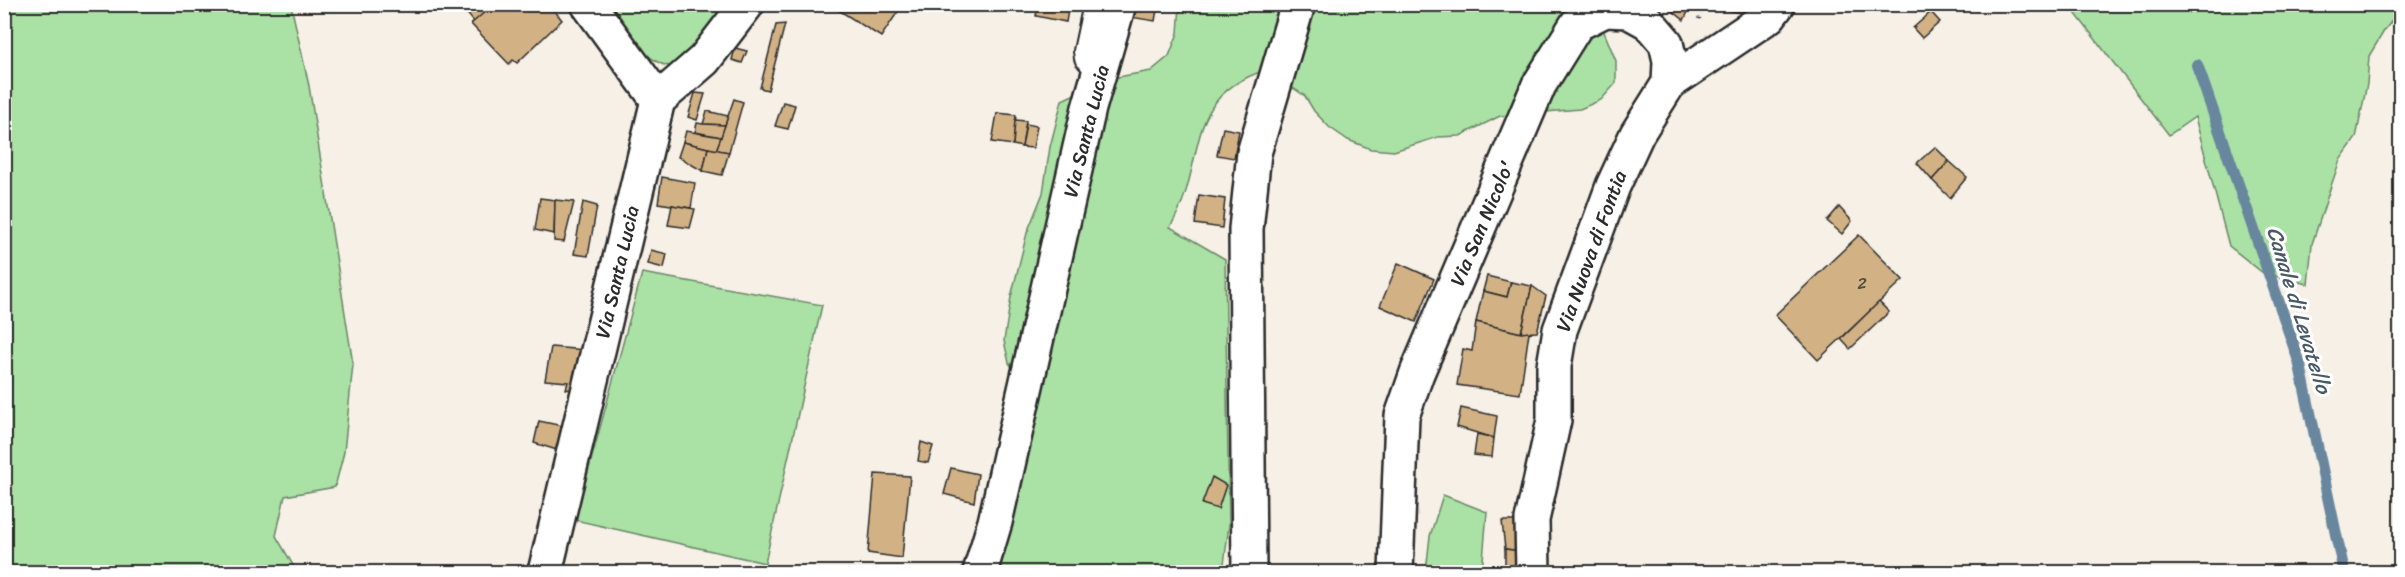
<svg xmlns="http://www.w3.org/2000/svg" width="2405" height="577" viewBox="0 0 2405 577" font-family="Sriracha,sans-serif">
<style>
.green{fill:#aae1a4;stroke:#6a8668;stroke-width:1.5}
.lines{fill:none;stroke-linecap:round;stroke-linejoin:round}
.stream{stroke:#68879f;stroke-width:12}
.building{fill:#d2b285;stroke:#2b2b2b;stroke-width:1.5}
.service-casing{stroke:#2b2b2b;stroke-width:24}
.minor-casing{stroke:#2b2b2b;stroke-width:38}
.tertiary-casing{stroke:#2b2b2b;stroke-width:38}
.path{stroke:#2b2b2b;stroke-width:4;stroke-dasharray:1.5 4.5;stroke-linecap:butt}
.service{stroke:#fff;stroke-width:20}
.minor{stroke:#fff;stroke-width:33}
.tertiary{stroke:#fff;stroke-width:33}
.labels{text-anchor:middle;stroke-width:6;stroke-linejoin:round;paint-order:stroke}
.number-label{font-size:16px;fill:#554d42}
.street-label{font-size:20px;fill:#2b2b2b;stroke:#fff}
.water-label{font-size:21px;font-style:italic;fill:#495965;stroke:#fff}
</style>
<rect width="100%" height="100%" fill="#f6f0e7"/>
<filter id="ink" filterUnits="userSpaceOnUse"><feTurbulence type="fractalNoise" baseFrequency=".0167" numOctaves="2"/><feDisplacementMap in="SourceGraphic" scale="12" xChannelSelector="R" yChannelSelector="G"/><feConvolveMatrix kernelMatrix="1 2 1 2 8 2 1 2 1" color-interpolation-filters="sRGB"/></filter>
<g filter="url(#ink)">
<g class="green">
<polygon points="4,5 291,5 309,86 353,364 344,452 335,487 285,496 276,536 297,572 5,572"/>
<path d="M609,5H732C719,21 707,41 693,56C659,91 625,27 609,5Z"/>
<path d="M1180,5H1593L1616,61V83L1601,100L1580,109L1500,116L1460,136L1438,137L1394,151L1371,149L1348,140L1329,127L1314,111L1305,96L1266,70C1179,97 1209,164 1170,227L1225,259L1229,525L1223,572H999L1036,400L1009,363L1004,341L1011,297L1027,233L1043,193L1050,147L1062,100L1107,79L1151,71L1169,56L1178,33Z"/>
<polygon points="2069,5 2400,5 2400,10 2384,31 2369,56 2367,84 2356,138 2340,160 2331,186 2312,244 2308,284 2263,273 2229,246 2195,117 2169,135"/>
<polygon points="642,273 822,305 765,563 575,520"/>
<polygon points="1443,495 1487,512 1482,572 1426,572 1430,536"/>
</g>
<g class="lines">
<polyline class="stream" points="2197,65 2299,361 2344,572"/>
</g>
<g class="building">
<polygon points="459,4 494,4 475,23"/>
<polygon points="494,4 549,4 562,20 517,63 513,60 509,64 471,24"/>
<polygon points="829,4 903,4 881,37"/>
<polygon points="1010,4 1069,4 1066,22 1036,16 1037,10 1010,6"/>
<polygon points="1132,4 1158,4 1155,21 1130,17"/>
<polygon points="1664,4 1692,4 1684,20"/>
<polygon points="1712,4 1749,4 1741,13 1711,7"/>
<polygon points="1931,12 1940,22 1922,38 1913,28"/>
<polygon points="785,24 768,90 760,88 776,25"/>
<polygon points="735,48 747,51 742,63 732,60"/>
<polygon points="695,93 705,94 697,120 688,117"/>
<polygon points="734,99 743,102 729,152 716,150"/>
<polygon points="783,102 795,105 788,129 775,126"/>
<polygon points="707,111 728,116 725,125 703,124"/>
<polygon points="997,113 1016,115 1013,145 992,142"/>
<polygon points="1015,120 1026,121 1022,147 1013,145"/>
<polygon points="697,123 703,124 725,125 721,137 695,132"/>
<polygon points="1026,124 1037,126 1033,148 1022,147"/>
<polygon points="1223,128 1239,131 1234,158 1217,155"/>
<polygon points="686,131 721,137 716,150 683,142"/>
<polygon points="683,142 708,148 703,171 678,157"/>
<polygon points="1935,147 1949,161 1932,180 1917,163"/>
<polygon points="708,148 729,152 722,175 703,171"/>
<polygon points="1949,161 1967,177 1950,198 1932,180"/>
<polygon points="662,177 695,183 691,208 658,203"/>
<polygon points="1199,195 1225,199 1222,228 1195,224"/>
<polygon points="540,198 555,200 554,234 535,230"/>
<polygon points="555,200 574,202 564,242 554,241"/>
<polygon points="583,202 597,206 588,256 574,254"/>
<polygon points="672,205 695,209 690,228 668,225"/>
<polygon points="1839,207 1852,221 1842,234 1827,221"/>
<polygon points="1859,235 1903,280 1818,360 1775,315"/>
<polygon points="651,250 667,254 664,268 648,264"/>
<polygon points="1398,263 1434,279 1416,322 1380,306"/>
<polygon points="1487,276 1511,282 1507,297 1483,291"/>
<polygon points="1511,282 1532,286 1521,333 1476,322 1483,291 1507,297"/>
<polygon points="1532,286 1546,296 1537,332 1521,333"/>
<polygon points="1879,302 1889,312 1850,349 1841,339"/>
<polygon points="1476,322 1521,333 1529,332 1520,394 1457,385 1463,349 1472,351"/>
<polygon points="551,347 585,350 576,391 566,389 568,382 545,380"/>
<polygon points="1461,408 1497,416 1494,438 1457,427"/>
<polygon points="539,421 563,426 557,450 534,443"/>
<polygon points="1477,434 1494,438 1492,457 1474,455"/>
<polygon points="921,442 933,446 928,463 918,461"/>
<polygon points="951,468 978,474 974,502 944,494"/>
<polygon points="875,474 910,476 902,558 868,553"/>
<polygon points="1212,477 1226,485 1218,509 1202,504"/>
<polygon points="1502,521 1522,521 1521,551 1505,549"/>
<polygon points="1505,549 1521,551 1521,572 1505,572"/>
</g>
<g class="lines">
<g class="service-casing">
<polyline id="service" points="1094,4 1084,51 1085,58 1099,74"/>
</g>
<g class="minor-casing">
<g id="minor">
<polyline points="588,4 658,100"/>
<polyline points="1669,83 1769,16 1778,4"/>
<polyline points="545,572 658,100 704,60 747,4"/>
<polyline points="980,572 995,522 1089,108 1119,4"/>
</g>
</g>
<g class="tertiary-casing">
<g id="tertiary">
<polyline points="1249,572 1246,229 1254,153 1298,4"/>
<polyline points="1396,572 1402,416 1417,373 1539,85 1577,24 1605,10 1628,11 1648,22 1666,43 1670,61 1669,83 1637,134 1613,186 1560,330 1554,366 1554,420 1532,520 1533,572"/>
</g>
</g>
<polyline class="path" points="1699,19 1702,4"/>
<use href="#service" class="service"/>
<use href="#minor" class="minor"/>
<use href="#tertiary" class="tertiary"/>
</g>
</g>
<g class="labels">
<g class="number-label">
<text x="1862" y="289">2</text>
</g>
<g class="street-label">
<text transform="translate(1086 131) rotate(-76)" y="7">Via Santa Lucia</text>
<text transform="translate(1482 223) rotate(-67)" y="7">Via San Nicolo'</text>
<text transform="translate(1591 251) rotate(-70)" y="7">Via Nuova di Fontia</text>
<text transform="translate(617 272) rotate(-77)" y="7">Via Santa Lucia</text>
</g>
<g class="water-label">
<text transform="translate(2299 310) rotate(73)" y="7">Canale di Levatello</text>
</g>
</g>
<rect width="2405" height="577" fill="none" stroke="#fff" stroke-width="24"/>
<rect x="12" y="12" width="2381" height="553" fill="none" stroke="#2b2b2b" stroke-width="2" filter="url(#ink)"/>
</svg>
